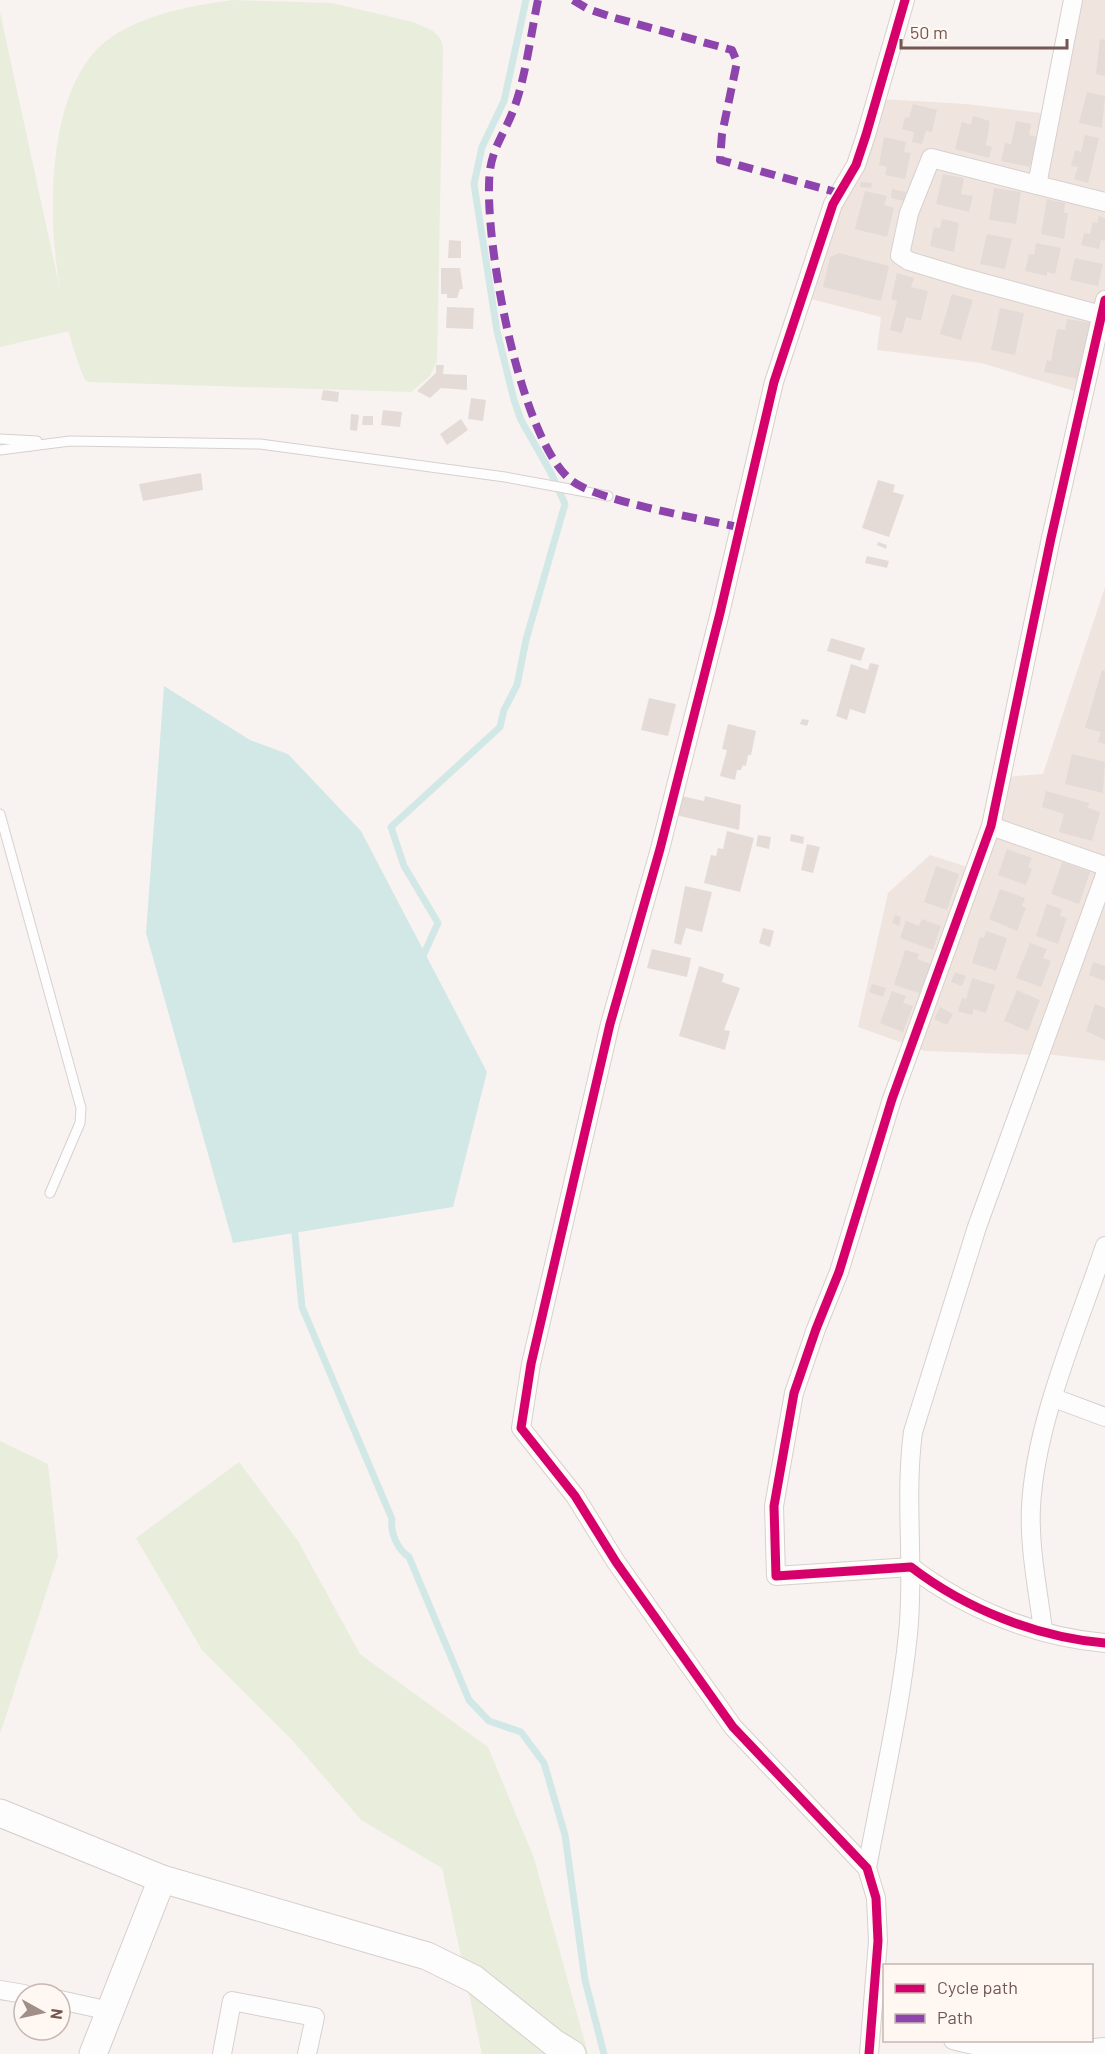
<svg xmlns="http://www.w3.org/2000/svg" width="1105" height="2054" viewBox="0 0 1105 2054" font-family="Barlow,sans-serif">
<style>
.residential{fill:#f0e4de}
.green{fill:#e9eddc}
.water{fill:#d2e8e6}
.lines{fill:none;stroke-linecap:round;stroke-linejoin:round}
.stream{stroke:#d2e8e6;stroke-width:7}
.building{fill:#e4dbd7}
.lane-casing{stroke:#d7d0ce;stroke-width:11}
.street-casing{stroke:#d7d0ce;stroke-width:20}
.secondary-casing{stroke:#d7cecb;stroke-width:29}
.lane{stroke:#fefdfd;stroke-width:9}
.street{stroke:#fefdfd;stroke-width:18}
.secondary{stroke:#fefdfd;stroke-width:27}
.quiet{stroke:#8e44ad;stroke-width:8;stroke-dasharray:15 8;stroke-linecap:butt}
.cycleway-casing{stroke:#fef7f2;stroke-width:13}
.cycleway{stroke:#d6006c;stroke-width:9}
</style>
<rect width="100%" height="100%" fill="#f8f3f0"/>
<g class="residential">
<polygon points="1078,0 1105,0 1105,197 1040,181"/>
<polygon points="880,99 966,104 1049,114 1033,190 1105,207 1105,291 1081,393 981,363 877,350 881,317 803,297"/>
<polygon points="1105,587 1105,862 994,825 1004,777 1043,774"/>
<polygon points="993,830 1104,870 1037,1055 925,1051 858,1027 888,893 930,855 980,871"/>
<polygon points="1105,887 1105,1061 1046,1054"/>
</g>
<g class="green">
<path d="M233,0L332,3L413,22L433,31L440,38L443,47L437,361L430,376L411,392L89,382L85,380C49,299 31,116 98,48C129,17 192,5 233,0Z"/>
<polygon points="0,12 69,331 0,347"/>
<polygon points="0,1441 48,1464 58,1556 0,1734"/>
<polygon points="239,1462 298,1541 360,1654 488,1747 534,1858 588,2054 482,2054 442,1868 361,1820 293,1741 202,1650 136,1538"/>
</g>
<polygon class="water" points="164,686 250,740 288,754 361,831 487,1072 453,1207 233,1243 146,933"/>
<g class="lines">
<g class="stream">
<polyline points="422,958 438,923 404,866 391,827 500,727 504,710 517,685 526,640 565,504 551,473 521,420 514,400 497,331 474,184 482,147 504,101 526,0"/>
<path d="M294,1224L302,1307L392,1519C390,1533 398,1550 409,1557L469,1700L489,1721L521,1732L544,1763L565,1835L585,1980L604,2054"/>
</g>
</g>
<g class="building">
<polygon points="1100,39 1105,40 1105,76 1096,74"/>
<polygon points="1087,92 1105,96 1102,128 1079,123"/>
<polygon points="913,104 937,110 932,132 926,131 922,144 912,142 914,132 902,129 905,117 909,118"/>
<polygon points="973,116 990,121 986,145 992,147 989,158 955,149 962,122 971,125"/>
<polygon points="1016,121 1031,124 1029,135 1037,137 1030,167 1001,161 1005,143 1011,144"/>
<polygon points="1085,135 1099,138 1088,183 1074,179 1078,167 1071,166 1075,150 1081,152"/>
<polygon points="884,137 906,142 904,152 911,153 905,179 885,175 887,167 879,165"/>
<polygon points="943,174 964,178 961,194 973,196 969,212 936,204"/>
<polygon points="861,182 872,183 871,188 860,187"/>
<polygon points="994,188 1021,192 1016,224 989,220"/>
<polygon points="892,189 906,192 904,201 891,198"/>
<polygon points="865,191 887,196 884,205 894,208 887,237 855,229"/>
<polygon points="1047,199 1065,203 1064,213 1068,213 1064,239 1041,234"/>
<polygon points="1099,216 1105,218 1105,241 1101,240 1099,249 1081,245 1084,233 1090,234 1093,222 1097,223"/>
<polygon points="942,219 959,223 954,252 930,246 934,227 940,228"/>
<polygon points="987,234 1012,239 1005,269 980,264"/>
<polygon points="449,240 461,241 461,258 448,258"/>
<polygon points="1036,243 1061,248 1055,274 1047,272 1047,276 1025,271 1029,254 1034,255"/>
<polygon points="839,253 889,266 881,301 823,287 830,257"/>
<polygon points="1075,258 1103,264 1098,286 1070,280"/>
<polygon points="441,268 460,268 463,289 460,289 457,298 447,298 447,294 441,294"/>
<polygon points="897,273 914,278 911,287 928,291 921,321 906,317 902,333 890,330 897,301 891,299"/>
<polygon points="952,294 973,300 961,340 940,334"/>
<polygon points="447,307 474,308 473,329 446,328"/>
<polygon points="1000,308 1024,313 1015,355 991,350"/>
<polygon points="1067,319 1091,323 1080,379 1044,372 1047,360 1051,361 1057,329 1065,330"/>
<polygon points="436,365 444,365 443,374 467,375 467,390 441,388 430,398 417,391 436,373"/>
<polygon points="323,390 339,392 338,402 321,400"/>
<polygon points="471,398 486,400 483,421 468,419"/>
<polygon points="383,410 402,412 400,427 381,425"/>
<polygon points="351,414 359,415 357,431 350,430"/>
<polygon points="363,416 373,416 373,425 362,425"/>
<polygon points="461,419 468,430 447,445 440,434"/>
<polygon points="201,473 203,490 143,501 139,484"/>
<polygon points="878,480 895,485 893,492 904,495 889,537 862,528"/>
<polygon points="878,542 887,545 886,549 877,545"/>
<polygon points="867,556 889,561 887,568 865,563"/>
<polygon points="831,638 865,648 861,661 827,651"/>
<polygon points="870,663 879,665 865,714 850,709 847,720 836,716 851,664 868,670"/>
<polygon points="1102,670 1105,671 1105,744 1098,742 1101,732 1085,728"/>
<polygon points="649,698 676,704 668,736 641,730"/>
<polygon points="802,719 809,720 807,726 800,724"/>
<polygon points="728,724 756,731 751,755 748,755 746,766 743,765 741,770 737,770 735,780 720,776 727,750 722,749"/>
<polygon points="1072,754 1105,762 1103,793 1065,784"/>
<polygon points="1046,791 1089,803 1088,808 1100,812 1092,841 1059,832 1064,814 1042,807"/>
<polygon points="681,796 704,801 705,796 741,805 739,830 676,815"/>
<polygon points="727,831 754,838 740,892 704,883 711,855 716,856 718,848 723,849"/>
<polygon points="791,834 804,837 803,844 790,841"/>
<polygon points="758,835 771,837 769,849 756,846"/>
<polygon points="807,844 820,847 813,873 801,870"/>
<polygon points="1007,849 1032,858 1028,867 1032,869 1026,885 998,875"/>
<polygon points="1062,862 1090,872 1079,904 1051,894"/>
<polygon points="936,866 959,874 947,910 924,902"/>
<polygon points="685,886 712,892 702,932 686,928 681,945 674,943"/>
<polygon points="1000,889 1025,898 1022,906 1026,908 1017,931 989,919"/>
<polygon points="1047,904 1062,909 1060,916 1067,918 1058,944 1036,936"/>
<polygon points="895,915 901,917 899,926 892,923"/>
<polygon points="922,919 941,926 933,950 900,938 906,921 919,926"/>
<polygon points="763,928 774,931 770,947 759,943"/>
<polygon points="986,931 1007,938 996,971 972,963 980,937 984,938"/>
<polygon points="1030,943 1047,949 1043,958 1051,961 1041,987 1016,978"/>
<polygon points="652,949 691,958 687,977 647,968"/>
<polygon points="905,950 919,954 917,959 931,964 922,994 894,985"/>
<polygon points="1093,962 1105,966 1105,981 1089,975"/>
<polygon points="699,966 724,974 722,982 740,988 724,1030 730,1031 725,1050 679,1036"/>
<polygon points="955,972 966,976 962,986 951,982"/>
<polygon points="972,978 995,985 986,1013 974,1009 972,1015 958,1011 962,998 966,999"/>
<polygon points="872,984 886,988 883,997 869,992"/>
<polygon points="1017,990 1040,1000 1028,1031 1004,1021"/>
<polygon points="892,991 906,996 903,1003 913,1006 903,1032 880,1023"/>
<polygon points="1095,1004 1105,1008 1105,1040 1086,1031"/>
<polygon points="940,1007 953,1014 947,1025 934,1019"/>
</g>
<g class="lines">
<g class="lane-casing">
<g id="lane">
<polyline points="0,439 37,441"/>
<polyline points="0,450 70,441 260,444 505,477 608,496"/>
<polyline points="0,814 81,1108 80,1123 50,1193"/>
</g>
</g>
<g class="street-casing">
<g id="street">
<polyline points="1073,0 1037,185 1105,202"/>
<polyline points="1037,185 931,158 909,213 900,255 909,261 965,278 1101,315"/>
<path d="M1105,300L1051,538L991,826L892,1099L839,1272L816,1329L794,1393L774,1506L776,1576L911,1567C966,1609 1036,1637 1105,1643"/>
<polyline points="991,826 1105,866"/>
<polyline points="1054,1398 1105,1417"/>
<path d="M1043,1630C1038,1590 1029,1548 1031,1507C1035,1423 1078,1326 1105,1246"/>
<path d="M867,1868C881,1791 900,1712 908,1634C915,1567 904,1499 913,1432L977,1227L1105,875"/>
<polyline points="0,1990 24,1994"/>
<polyline points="60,2000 110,2011"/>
<path d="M953,2040C1003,2054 1053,2053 1105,2047"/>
<polyline points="222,2054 232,2001 315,2017 307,2054"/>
<polyline points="869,2054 878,1941 876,1898 867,1868 733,1727 616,1562 575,1496 521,1428 531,1364 610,1024 660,849 720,613 774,382 833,204 856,165 866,135 905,0"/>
</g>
</g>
<g class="secondary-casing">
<g id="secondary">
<polyline points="0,1813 162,1879 427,1956 474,1979 554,2043 572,2054"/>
<polyline points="93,2054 162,1879"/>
</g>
</g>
<use href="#lane" class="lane"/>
<use href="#street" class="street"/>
<use href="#secondary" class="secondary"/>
<g class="quiet">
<path d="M538,0C531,33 525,81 513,111C505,132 493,147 490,170C482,234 520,441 572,481C598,501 702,519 738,527"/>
<polyline points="573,0 588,9 615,18 732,50 737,62 722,134 720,160 839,193"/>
</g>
<g class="cycleway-casing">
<g id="cycleway">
<path d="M1105,300L1051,538L991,826L892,1099L839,1272L816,1329L794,1393L774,1506L776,1576L911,1567C966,1609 1036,1637 1105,1643"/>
<polyline points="869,2054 878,1941 876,1898 867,1868 733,1727 616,1562 575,1496 521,1428 531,1364 610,1024 660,849 720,613 774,382 833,204 856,165 866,135 905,0"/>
</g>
</g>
<use href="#cycleway" class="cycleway"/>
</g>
<rect x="883" y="1964" width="210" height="78" fill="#fef7f2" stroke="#c7b7b1" stroke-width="1.5"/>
<rect x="895" y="1984" width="30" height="9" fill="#d6006c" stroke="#c7b7b1" stroke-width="1.5"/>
<text x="937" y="1994" font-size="18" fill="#745750">Cycle path</text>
<rect x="895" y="2014" width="30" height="9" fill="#8e44ad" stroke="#c7b7b1" stroke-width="1.5"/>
<text x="937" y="2024" font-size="18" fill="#745750">Path</text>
<g transform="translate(42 2012) rotate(98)"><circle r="28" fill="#fef7f2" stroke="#c7b7b1" stroke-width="1.5"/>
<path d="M0-4.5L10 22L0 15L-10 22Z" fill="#a28e88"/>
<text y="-9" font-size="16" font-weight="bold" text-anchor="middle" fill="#745750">N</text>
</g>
<path d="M901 39v9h166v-9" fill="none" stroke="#745750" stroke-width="3"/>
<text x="910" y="39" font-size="18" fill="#745750" stroke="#fef7f2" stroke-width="4.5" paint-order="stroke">50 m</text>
</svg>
